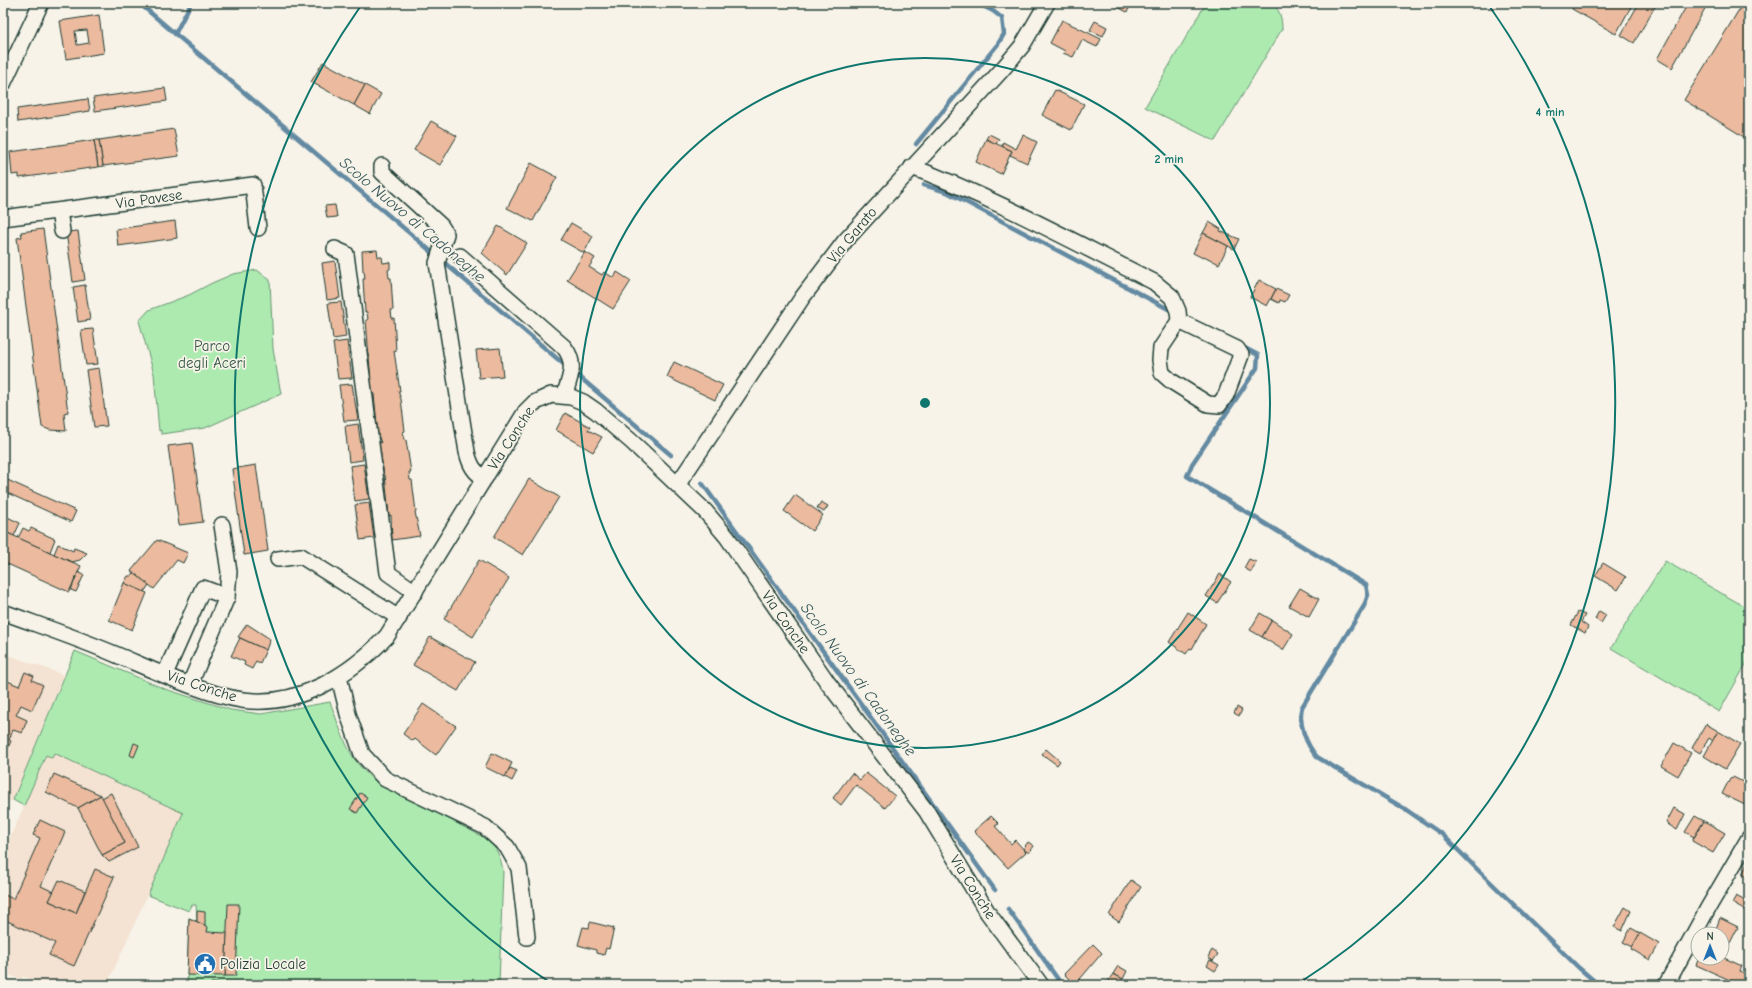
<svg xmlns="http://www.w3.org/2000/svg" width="1752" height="988" viewBox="0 0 1752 988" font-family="'Comic Neue',sans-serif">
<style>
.built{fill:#f4e2d2}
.green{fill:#adeab0;stroke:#669472}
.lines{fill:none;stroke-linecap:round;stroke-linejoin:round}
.stream{stroke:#648aa2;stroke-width:4.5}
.building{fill:#ecba9e;stroke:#1f3d34;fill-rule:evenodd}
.minor-casing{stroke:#1f3d34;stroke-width:18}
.minor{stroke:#f7f3e8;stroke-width:15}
.ring{fill:none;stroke:#0f766e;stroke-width:2}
.labels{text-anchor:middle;stroke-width:3.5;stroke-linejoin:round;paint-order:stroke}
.street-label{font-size:15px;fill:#1f3d34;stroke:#f7f3e8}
.park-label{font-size:15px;fill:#345747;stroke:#f7f3e8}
.poi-label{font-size:15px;fill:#1f3d34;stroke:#f7f3e8;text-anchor:start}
.water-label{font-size:16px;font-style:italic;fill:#365759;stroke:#f7f3e8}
.centre{fill:#0f766e;stroke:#f7f3e8;stroke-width:2}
.ring-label{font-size:12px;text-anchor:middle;font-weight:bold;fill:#0f766e;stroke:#f7f3e8;stroke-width:3.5;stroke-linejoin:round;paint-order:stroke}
</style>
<rect width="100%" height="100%" fill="#f7f3e8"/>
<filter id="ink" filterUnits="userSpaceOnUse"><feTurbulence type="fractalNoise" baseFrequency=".025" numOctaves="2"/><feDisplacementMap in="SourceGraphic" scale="8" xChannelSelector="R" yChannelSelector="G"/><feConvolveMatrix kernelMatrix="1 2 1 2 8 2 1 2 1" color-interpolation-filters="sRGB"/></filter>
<g filter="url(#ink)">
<g class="built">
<polygon points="3,653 64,675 13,800 7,802 3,800"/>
<polygon points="54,753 184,813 107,985 36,985 36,982 23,976 21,980 3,972 3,853 47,755 52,758"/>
</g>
<g class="green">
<path d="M1206,3H1270C1280,7 1282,19 1282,29L1215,141L1145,107Z"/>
<polygon points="257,270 270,280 273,349 281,394 205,428 161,434 161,430 159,431 154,374 139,321 149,310 189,295 212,283 233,274"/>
<polygon points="1665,561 1749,609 1749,659 1719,712 1611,648"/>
<path d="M75,651L165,689L231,710L261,714L330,702C342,733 348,761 376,781L487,839C497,848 501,858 503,871L499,985H187L189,918L197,921L196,905H192L189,911L148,895L183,813L54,753L52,758L46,755L24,806L13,800Z"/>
</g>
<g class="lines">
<g class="stream">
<polyline points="139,3 567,367"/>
<polyline points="175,34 191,3"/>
<polyline points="916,144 998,44 1004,34 1002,18 993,11 977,3"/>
<polyline points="924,185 947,192 1174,312"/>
<path d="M1241,346L1258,355L1257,368L1192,464L1187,476L1366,585L1368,595L1364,606L1302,707C1298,724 1306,744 1317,757L1405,809L1443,835L1479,871L1579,968L1599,985"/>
<polyline points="575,373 671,455"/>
<polyline points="702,483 995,890"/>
<polyline points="1008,909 1062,985"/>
</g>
</g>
<g class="building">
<polygon points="1110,3 1132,3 1127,12"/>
<polygon points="1575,3 1633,3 1616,34 1572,9"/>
<polygon points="1639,3 1657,3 1634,43 1621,35"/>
<polygon points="1688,3 1708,3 1672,68 1657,59"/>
<polygon points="1743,3 1749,3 1749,140 1684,100"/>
<path d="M99,15L104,53L66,59L60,21ZM87,30L89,43L77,45L75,31Z"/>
<polygon points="1062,20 1101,39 1097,47 1082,40 1073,57 1063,53 1065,51 1050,43"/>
<polygon points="1095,21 1107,27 1103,36 1090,30"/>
<polygon points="323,62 365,85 354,105 311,82"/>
<polygon points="365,85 381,94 370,114 354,105"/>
<polygon points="165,88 167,101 95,111 93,98"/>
<polygon points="1055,90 1084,104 1071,130 1042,115"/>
<polygon points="88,99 90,111 18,122 17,109"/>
<polygon points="431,121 457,136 440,165 414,150"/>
<polygon points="174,129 179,156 103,166 99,140"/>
<polygon points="989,134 999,139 996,144 986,139"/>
<polygon points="1023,135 1037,142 1027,163 1010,155 1012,151 1002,146 1003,142 1016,149"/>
<polygon points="986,139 1012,151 1001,174 976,162"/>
<polygon points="94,140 99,140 103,166 98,167"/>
<polygon points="94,140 98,167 19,178 19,174 12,175 10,152"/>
<polygon points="531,163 557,177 533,221 507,208"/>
<polygon points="335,205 337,217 327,218 325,206"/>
<polygon points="175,221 177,238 118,246 116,229"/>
<polygon points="1209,222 1221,229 1220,231 1239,239 1234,249 1203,233"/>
<polygon points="571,223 593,236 584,253 561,240"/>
<polygon points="498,226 527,243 507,275 482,253"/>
<polygon points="43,229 68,412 64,413 66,431 50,430 42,427 17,238 22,237 21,232"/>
<polygon points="78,231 85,280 73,282 66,232"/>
<polygon points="1203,233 1228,246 1219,264 1204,256 1203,258 1193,253"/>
<polygon points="377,250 378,257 382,257 383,263 390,262 390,269 388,270 389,278 391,278 393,310 391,310 392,319 394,318 396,351 394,351 400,391 398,391 401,399 405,431 403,432 405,440 406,440 411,472 409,472 410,480 412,480 416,512 415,512 420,536 392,540 391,515 389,516 385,475 384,476 379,443 381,443 378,435 374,394 372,394 366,320 368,320 367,312 365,312 363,279 365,279 364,271 363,271 362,251"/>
<polygon points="585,252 595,258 589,267 602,275 604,272 614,278 617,272 631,281 613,309 567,280"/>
<polygon points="335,261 340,298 327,300 322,263"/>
<polygon points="1259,280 1276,289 1267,306 1250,297"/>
<polygon points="85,285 90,320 78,322 73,287"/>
<polygon points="1276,289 1289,295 1285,302 1280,300 1279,303 1271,299"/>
<polygon points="341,302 346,337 333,339 328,303"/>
<polygon points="93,329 98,364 86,365 81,330"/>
<polygon points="347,341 352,378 338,379 333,343"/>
<polygon points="500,348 503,376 479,378 476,350"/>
<polygon points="674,362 723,385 715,400 667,377"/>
<polygon points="99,368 107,426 94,427 86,370"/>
<polygon points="352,384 358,420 344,421 339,385"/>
<polygon points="565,413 590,427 588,430 602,437 593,452 556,430"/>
<polygon points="358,424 363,460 349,462 345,426"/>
<polygon points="192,443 203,522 179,525 168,446"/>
<polygon points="364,464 369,499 355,501 350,466"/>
<polygon points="256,465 268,551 244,555 232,469"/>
<polygon points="3,478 76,511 71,522 3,491"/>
<polygon points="529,479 559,497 523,555 494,537"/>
<polygon points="795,495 823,515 812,531 784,511"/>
<polygon points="821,502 828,506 824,512 817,508"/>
<polygon points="369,503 374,538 360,540 355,505"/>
<polygon points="3,515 20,523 14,536 3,531"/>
<polygon points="23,528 29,531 31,528 55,539 50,552 18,538"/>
<polygon points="3,531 81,566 69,592 3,562"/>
<polygon points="157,540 188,553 183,563 177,560 154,589 131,571"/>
<polygon points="58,544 73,551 74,548 87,553 80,560 72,562 54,554"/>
<polygon points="1249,559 1256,562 1251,572 1244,568"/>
<polygon points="479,560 509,578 473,637 444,619"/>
<polygon points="1603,563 1626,577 1618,590 1595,576"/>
<polygon points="78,572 84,575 76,592 71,590"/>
<polygon points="134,573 149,585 144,592 124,583 128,576 131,576"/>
<polygon points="1220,574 1231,582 1217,603 1206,596"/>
<polygon points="124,583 147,593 132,630 109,620"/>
<polygon points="1300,588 1319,599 1309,617 1289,606"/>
<polygon points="1599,611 1606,615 1601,623 1595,619"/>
<polygon points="1188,612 1206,624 1192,649 1190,648 1186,654 1169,642"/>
<polygon points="1578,612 1585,615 1581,622 1588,627 1585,633 1571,625"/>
<polygon points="1260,613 1272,620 1262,637 1250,630"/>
<polygon points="1272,620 1293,634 1283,650 1262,637"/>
<polygon points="247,624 270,639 266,650 238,637"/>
<polygon points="430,637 475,662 458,691 413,665"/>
<polygon points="240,638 266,650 260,663 256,661 252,669 244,665 245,662 231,656"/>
<polygon points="25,672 34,676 32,680 43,685 32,710 21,705 16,715 27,720 22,733 13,730 9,740 11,741 3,759 3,679 19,686"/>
<polygon points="423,704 456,726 436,755 415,739 413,741 403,734"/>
<polygon points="1237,707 1242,710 1239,716 1234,713"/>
<polygon points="1706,724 1718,731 1713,741 1709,738 1700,753 1692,748"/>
<polygon points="1718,731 1740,744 1725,769 1704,756"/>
<polygon points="134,743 139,745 134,757 130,755"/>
<polygon points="1674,743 1691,753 1678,776 1661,766"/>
<polygon points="1046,749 1060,761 1057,765 1042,754"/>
<polygon points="492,753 512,763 505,777 485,767"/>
<polygon points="510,768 517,771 512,781 505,777"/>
<polygon points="852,773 860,780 866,773 895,796 885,808 856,785 841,805 833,798"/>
<polygon points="54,774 101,795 78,808 46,792"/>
<polygon points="1733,777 1749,785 1749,798 1745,805 1722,794 1730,778"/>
<polygon points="111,793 138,847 109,862 102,855 125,843 102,798"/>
<polygon points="360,793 367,797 357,813 350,809"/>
<polygon points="101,795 125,843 102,855 78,808"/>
<polygon points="1674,808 1685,814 1677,830 1666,823"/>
<polygon points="991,816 999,824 995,826 1011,844 1015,840 1026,852 1008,868 974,831"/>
<polygon points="1695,816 1704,821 1694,837 1685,832"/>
<polygon points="40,820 65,832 41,886 54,892 49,901 76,913 95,869 114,877 74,966 49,955 55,943 3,919 3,894 13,899 40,838 33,835"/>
<polygon points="1704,821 1725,833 1713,853 1692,841"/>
<polygon points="1028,842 1034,846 1029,853 1023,849"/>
<polygon points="1748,863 1749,864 1749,878 1742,874"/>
<polygon points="59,880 85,891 76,913 49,901"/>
<polygon points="1131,880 1141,887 1119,922 1109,915"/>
<polygon points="1736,896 1749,903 1749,913 1732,903"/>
<polygon points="228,904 239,904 236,976 225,976"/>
<polygon points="1625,907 1631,911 1622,931 1614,927"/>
<polygon points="197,911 205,912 205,925 197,922"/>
<polygon points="189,918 208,927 207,932 227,933 225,976 187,975"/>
<polygon points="1720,918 1738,927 1728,947 1722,944 1722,934 1714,934"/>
<polygon points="590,922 614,928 609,949 606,948 604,955 596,953 596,950 578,945 583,927 589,928"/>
<polygon points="1631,928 1640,933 1633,947 1623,942"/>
<polygon points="1640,933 1659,944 1650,960 1631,949"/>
<polygon points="1093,944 1102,953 1075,985 1064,974"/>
<polygon points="1212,950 1218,954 1213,961 1208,957"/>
<polygon points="1722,957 1742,966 1740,971 1749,975 1749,985 1741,985 1696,965 1699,958 1712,961 1713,958"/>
<polygon points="1210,960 1219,965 1215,971 1207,966"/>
<polygon points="1118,966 1127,971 1123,979 1113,974"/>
<polygon points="1113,974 1123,979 1119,985 1105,985"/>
<polygon points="211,983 235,984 235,985 211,985"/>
</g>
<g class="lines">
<g class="minor-casing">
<g id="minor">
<polyline points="3,84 41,3"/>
<path d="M382,166V172L441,226L446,234L437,263L467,452C470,464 474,473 485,478"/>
<path d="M912,167C996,199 1074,242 1154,282L1172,297L1178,311L1179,321L1161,348L1160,360L1162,373L1171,381L1208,404L1219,405L1226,395L1241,355L1237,349L1179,321"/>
<polyline points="59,211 62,231"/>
<polyline points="3,218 253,185 258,228"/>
<polyline points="335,249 346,254 388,573 415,592"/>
<path d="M460,256L564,347C577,363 570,378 564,396"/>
<polyline points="678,484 802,298 845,241 1000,72 1022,46 1047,3"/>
<polyline points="222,525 229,572 227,597"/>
<polyline points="278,559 301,556 399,618"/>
<path d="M3,612C41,626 80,639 117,655C153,670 204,694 242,700C298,708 350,675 387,636L526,411L534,403L551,395L571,397L583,402L596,411L632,442L705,511L727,537L828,683L927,812L988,913L1041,985"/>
<polyline points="165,674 203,588 227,597 190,684"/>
<polyline points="339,677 348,714 362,754 385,779 485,827 507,847 519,868 527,937"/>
<polyline points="1666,985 1708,908 1749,838"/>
</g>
</g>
<use href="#minor" class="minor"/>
</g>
</g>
<g class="ring">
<circle cx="925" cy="403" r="345"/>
<path d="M554 985A690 690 0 0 1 360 7M1490 7A690 690 0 0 1 1296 985"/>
</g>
<defs>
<g id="civic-disc" transform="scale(1.15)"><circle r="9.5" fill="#1f6fb2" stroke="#f7f3e8"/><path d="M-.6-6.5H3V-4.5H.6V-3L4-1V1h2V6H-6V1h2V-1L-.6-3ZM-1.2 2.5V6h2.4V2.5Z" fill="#fff"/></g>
</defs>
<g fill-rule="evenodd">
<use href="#civic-disc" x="205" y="964"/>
</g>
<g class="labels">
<g class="street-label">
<text transform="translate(149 199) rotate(-8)" y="5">Via Pavese</text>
<text transform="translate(852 235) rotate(-50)" y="5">Via Garato</text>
<text transform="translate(511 438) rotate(-57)" y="5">Via Conche</text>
<text transform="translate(786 622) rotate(55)" y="5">Via Conche</text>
<text transform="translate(202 686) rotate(18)" y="5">Via Conche</text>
<text transform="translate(973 887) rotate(58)" y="5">Via Conche</text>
</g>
<g class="park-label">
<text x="212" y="351">Parco<tspan x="212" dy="17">degli Aceri</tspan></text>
</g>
<g class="poi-label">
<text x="220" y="969">Polizia Locale</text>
</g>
<g class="water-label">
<text transform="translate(413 219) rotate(40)" y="6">Scolo Nuovo di Cadoneghe</text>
<text transform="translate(859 679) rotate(54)" y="6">Scolo Nuovo di Cadoneghe</text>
</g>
</g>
<circle cx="925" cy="403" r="6" class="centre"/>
<g class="ring-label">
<text x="1550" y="116">4 min</text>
<text x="1169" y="163">2 min</text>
</g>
<rect width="1752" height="988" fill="none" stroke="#f7f3e8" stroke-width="16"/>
<rect x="8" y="8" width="1736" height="972" fill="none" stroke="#1f3d34" stroke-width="1.5" filter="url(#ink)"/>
<g transform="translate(1710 946)"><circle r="19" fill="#f7f3e8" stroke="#a1aaa0"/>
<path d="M0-3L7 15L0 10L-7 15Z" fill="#1f6fb2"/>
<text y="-6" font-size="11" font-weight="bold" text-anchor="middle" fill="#1f3d34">N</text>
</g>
</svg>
